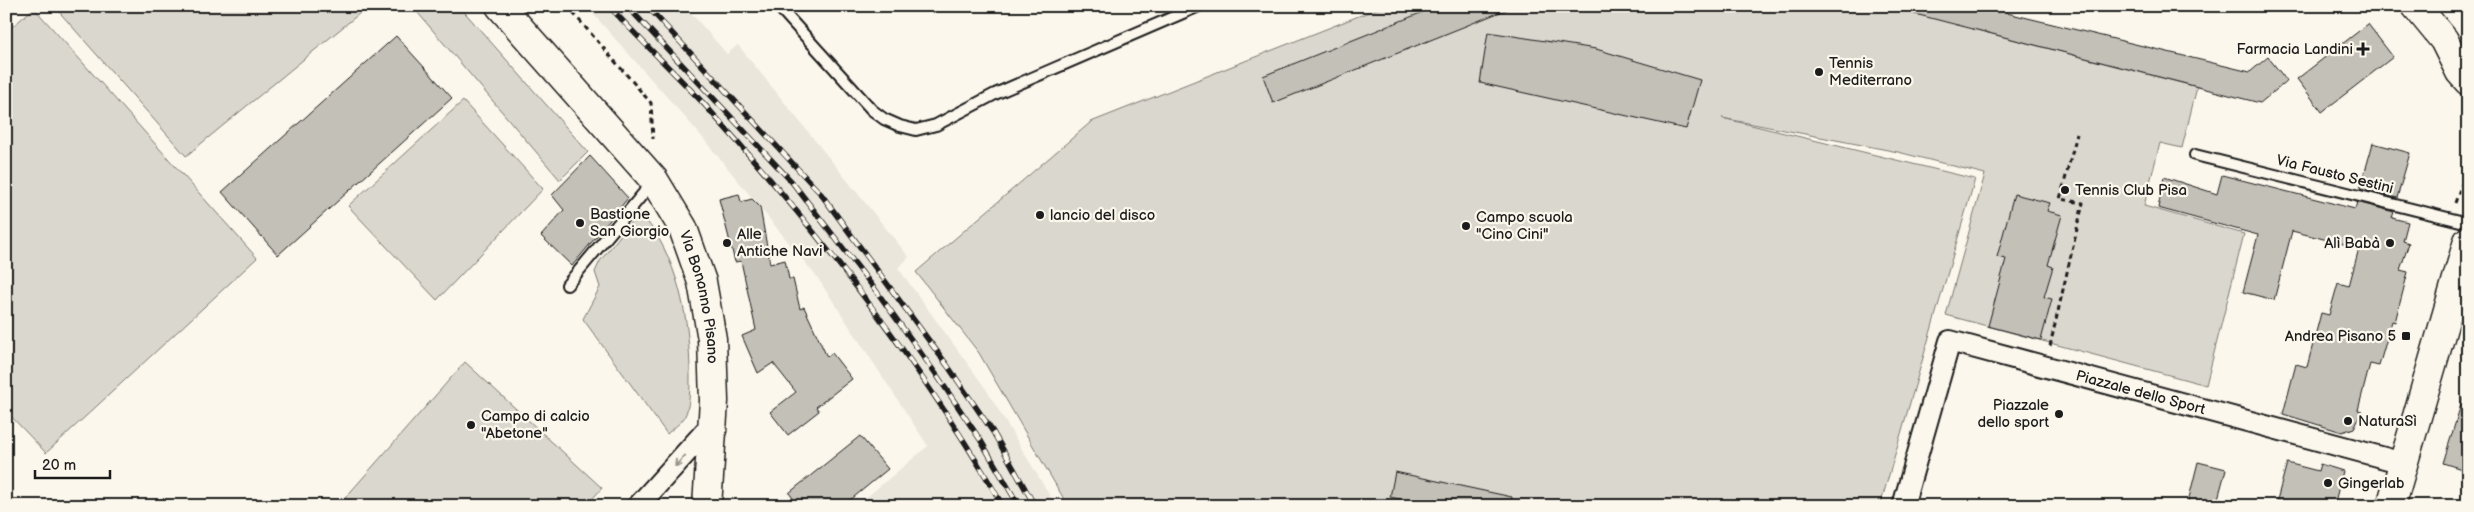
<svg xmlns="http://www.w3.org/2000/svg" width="2474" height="512" viewBox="0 0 2474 512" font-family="'Balsamiq Sans',sans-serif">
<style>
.built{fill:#eae6dc}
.green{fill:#dad7ce;stroke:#7b7a75}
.building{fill:#c3c0b8;stroke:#1c1c1c}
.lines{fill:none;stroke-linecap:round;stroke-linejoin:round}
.lane-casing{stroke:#1c1c1c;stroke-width:14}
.street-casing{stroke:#1c1c1c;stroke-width:24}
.secondary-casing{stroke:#1c1c1c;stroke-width:31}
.primary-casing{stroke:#1c1c1c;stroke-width:31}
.path{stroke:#1c1c1c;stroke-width:3;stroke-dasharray:5 4;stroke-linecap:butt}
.lane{stroke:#fbf7ec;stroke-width:10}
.street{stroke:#fbf7ec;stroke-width:20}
.secondary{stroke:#fbf7ec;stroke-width:28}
.primary{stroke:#fbf7ec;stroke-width:28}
.rail-casing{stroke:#1c1c1c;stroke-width:5.5}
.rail{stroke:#fbf7ec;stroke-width:4;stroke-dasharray:11;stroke-linecap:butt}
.oneway{stroke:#97948e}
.poi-dot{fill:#1c1c1c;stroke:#fbf7ec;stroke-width:2}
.labels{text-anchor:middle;stroke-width:4.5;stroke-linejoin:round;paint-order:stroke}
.poi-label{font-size:15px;fill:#1c1c1c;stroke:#fbf7ec;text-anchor:start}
.street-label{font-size:15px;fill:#1c1c1c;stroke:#fbf7ec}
</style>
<rect width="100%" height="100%" fill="#fbf7ec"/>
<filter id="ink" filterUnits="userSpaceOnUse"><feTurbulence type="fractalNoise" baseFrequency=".02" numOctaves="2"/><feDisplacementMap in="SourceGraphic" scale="10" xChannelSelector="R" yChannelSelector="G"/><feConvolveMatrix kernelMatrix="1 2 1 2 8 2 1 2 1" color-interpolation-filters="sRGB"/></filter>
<g filter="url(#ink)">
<polygon class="built" points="586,6 685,6 727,54 738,45 909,257 898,268 986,389 1056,506 856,506 928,446 817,277 698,132"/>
<g class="green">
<polygon points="54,6 354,6 360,13 186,156"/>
<polygon points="412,6 459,6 588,152 560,180"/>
<polygon points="1384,6 1979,6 1973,29 2197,87 2182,148 2160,143 2144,206 2244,234 2206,385 1946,315 1985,174 1898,152 1722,118 1975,179 1880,506 1409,506 1378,499 1377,506 1068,506 979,353 916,272 1091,122"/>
<polygon points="34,8 257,258 46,453 6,411 6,32"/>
<polygon points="463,101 543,189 437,300 348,206"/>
<path d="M639,212C678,253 690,321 690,376C690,388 690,408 684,418C680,424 672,429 667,434L583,319L600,287L595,272L600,261Z"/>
<polygon points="465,362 602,488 586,506 338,506"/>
</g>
<g class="building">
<polygon points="1438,6 1513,7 1273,103 1263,76"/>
<polygon points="1912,6 2009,6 2007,13 2250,72 2268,57 2287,81 2260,103 1911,13"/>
<polygon points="2368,24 2393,57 2322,112 2297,79"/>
<polygon points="1488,32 1596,49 1700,80 1686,129 1480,83"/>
<polygon points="396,36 452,98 278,255 222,192"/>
<polygon points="2373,143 2410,153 2397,198 2360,189"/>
<polygon points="590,156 628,198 572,266 541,236 564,210 552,195"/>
<polygon points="2222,175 2355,209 2357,202 2394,212 2392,218 2408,222 2403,241 2409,243 2400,270 2408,272 2395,322 2392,321 2379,366 2370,364 2358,410 2362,411 2354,428 2342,432 2283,414 2296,364 2307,367 2321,313 2329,315 2338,283 2349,286 2359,248 2292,231 2274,300 2243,292 2258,235 2158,208 2164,177 2217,194"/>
<polygon points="739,194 741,202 752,199 760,207 770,264 785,260 789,279 793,279 800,309 804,307 827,357 832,353 852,379 816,407 819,411 788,435 770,412 796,392 773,363 758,373 742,336 756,330 741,261 735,262 719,199"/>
<polygon points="2014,194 2050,203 2047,211 2062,215 2048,265 2053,267 2044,297 2052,299 2041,340 1988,326 2006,259 1997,257"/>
<polygon points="2463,398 2468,399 2468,471 2443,463"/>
<polygon points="860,436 888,469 843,506 799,506 789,493"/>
<polygon points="2198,462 2226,469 2216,506 2187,506"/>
<polygon points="2287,463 2318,471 2320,464 2343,471 2334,506 2300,506 2277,500"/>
<polygon points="1395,472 1512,497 1511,506 1432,506 1390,497"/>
</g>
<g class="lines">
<g class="lane-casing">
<g id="lane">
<polyline points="778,6 872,110 884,119 900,126 916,130 936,125 995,94 1199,6"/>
<polyline points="2195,155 2468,223"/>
<polyline points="567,285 652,183"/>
</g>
</g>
<g class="street-casing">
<g id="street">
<polyline points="638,506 712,424"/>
<path id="s1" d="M1903,506L1950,341L2403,463"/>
</g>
</g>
<g class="secondary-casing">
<g id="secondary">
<path id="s2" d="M500,6L654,180L683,228L702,282L712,339L714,401L707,506"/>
<polyline points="2391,506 2468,241"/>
</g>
</g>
<g class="primary-casing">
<polyline id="primary" points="2416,6 2444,40 2460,72 2468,81"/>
</g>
<g class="path">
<polyline points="567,6 651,103 653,139"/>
<polyline points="2455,203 2468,166"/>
<polyline points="2050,346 2083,203 2060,199 2077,134"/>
</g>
<use href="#lane" class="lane"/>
<use href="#street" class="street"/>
<use href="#secondary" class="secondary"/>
<use href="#primary" class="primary"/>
<g class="rail-casing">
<g id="rail">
<path d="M609,6C640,40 673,71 704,104C816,228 920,361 1003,506"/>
<polyline points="627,6 792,182 877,292 936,374 981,441 1019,506"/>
<polyline points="647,6 821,194 947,365 993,432 1035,506"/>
</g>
</g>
<use href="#rail" class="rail"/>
</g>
<defs><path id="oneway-shaft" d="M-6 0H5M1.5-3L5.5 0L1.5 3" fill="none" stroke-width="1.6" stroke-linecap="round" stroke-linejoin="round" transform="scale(1.25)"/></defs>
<use class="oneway" href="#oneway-shaft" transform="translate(680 461) rotate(133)"/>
</g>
<g class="poi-dot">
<path d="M2360.5 41.5h5v5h5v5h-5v5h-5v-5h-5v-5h5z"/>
<circle cx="1819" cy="72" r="5"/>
<circle cx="2065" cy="190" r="5"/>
<circle cx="1040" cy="215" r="5"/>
<circle cx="580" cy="223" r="5"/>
<circle cx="1466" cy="226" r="5"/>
<circle cx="727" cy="243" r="5"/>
<circle cx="2390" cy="243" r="5"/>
<rect x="2401" y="331" width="10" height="10" rx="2.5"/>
<circle cx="2059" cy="414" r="5"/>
<circle cx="2348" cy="421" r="5"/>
<circle cx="471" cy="425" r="5"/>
<circle cx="2328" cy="483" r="5"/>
</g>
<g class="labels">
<g class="poi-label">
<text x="2353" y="54" text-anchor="end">Farmacia Landini</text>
<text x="1829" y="68">Tennis<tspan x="1829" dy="17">Mediterrano</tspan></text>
<text x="2075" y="195">Tennis Club Pisa</text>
<text x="590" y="219">Bastione<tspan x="590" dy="17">San Giorgio</tspan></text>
<text x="1050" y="220">lancio del disco</text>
<text x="1476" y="222">Campo scuola<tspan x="1476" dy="17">"Cino Cini"</tspan></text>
<text x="737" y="239">Alle<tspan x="737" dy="17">Antiche Navi</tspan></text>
<text x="2380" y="248" text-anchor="end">Alì Babà</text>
<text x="2396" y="341" text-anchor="end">Andrea Pisano 5</text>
<text x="2049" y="410" text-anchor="end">Piazzale<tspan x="2049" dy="17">dello sport</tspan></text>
<text x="481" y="421">Campo di calcio<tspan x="481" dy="17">"Abetone"</tspan></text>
<text x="2358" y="426">NaturaSì</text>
<text x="2338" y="488">Gingerlab</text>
</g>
<g class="street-label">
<text transform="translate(2335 174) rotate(14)" y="5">Via Fausto Sestini</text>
<text dy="5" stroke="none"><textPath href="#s2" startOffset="360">Via Bonanno Pisano</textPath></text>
<text dy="5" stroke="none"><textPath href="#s1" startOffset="369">Piazzale dello Sport</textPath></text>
</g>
</g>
<rect width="2474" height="512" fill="none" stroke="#fbf7ec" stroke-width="25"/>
<rect x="12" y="12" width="2449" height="487" fill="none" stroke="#1c1c1c" stroke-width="2" filter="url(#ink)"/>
<path d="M35 470v8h75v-8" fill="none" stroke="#1c1c1c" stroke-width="2.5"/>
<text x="42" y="470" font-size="15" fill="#1c1c1c" stroke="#fbf7ec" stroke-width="4" paint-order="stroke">20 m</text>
</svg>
